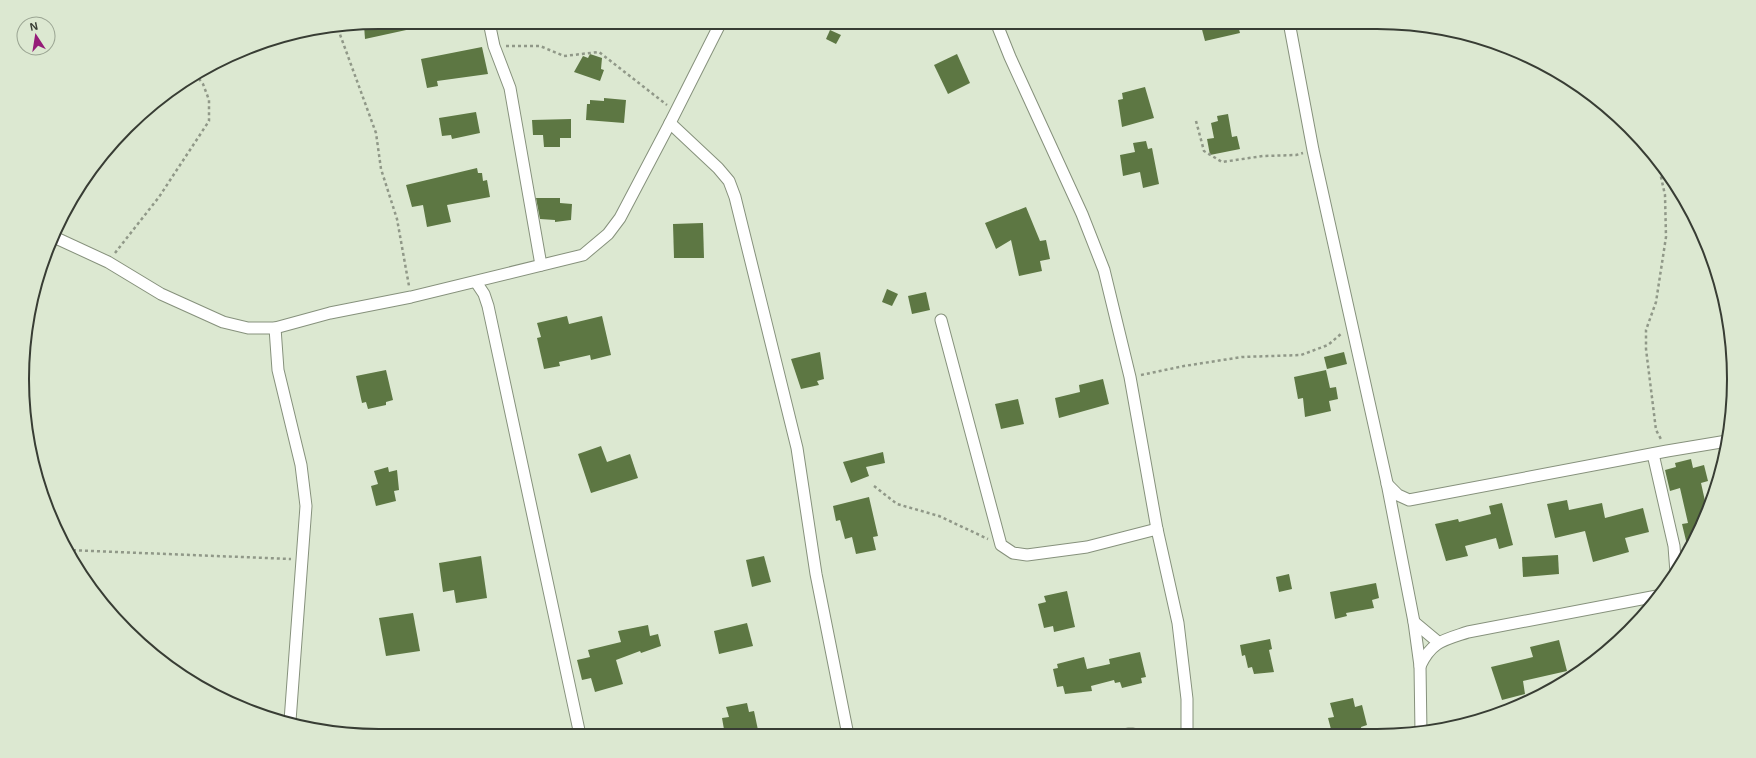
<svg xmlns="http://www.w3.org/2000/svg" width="1756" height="758" viewBox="0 0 1756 758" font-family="Helvetica,sans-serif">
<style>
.building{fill:#5d7743}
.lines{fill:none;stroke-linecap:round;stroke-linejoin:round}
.minor-casing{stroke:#86917c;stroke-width:13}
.path{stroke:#909888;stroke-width:2.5;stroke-dasharray:3 3;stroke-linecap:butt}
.minor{stroke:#fff;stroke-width:11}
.rim{fill:none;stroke:#383d34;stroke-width:2}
</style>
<rect width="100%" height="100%" fill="#dce8d1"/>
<g class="building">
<polygon points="379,22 419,22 420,27 365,39 364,25"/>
<polygon points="1200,22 1237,22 1240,33 1205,41"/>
<polygon points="830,30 841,35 836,44 826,39"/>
<polygon points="482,47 488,74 437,81 438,86 427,88 421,59"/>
<polygon points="590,54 602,58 601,69 604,70 600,81 574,72 583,56 588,58"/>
<polygon points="957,54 970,83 948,94 934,65"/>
<polygon points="1145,87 1154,118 1122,127 1118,100 1123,99 1122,93"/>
<polygon points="604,98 626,100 624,123 586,120 587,104 590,104 590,100 604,101"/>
<polygon points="476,112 480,133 452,139 451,135 442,136 439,118"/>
<polygon points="1228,114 1232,137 1237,136 1240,149 1210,155 1207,139 1214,138 1211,123 1218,121 1217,116"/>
<polygon points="571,119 571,138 560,138 560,147 544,147 543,135 533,135 532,120"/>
<polygon points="1146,141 1148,149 1152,148 1159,184 1143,188 1140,172 1123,176 1120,155 1135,152 1133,143"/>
<polygon points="477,168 478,173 482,173 483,181 487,180 490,197 447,205 451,222 427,227 423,205 412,207 406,185"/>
<polygon points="536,198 560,198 560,203 572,204 571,220 555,222 555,220 540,219"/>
<polygon points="1026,207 1040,241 1046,240 1050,259 1040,261 1042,271 1019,276 1011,240 996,249 985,223"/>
<polygon points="703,223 704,258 674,258 673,224"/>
<polygon points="887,289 898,294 892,306 882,302"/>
<polygon points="926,292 930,310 912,314 908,296"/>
<polygon points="567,316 569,324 602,316 611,355 591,360 590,355 559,362 560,366 544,369 537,338 541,337 537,323"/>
<polygon points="820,352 824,379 817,381 819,385 801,389 791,359"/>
<polygon points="1344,352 1347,364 1327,369 1324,357"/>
<polygon points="386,370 393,400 386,402 386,405 368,409 366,402 362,403 356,376"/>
<polygon points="1326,370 1330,388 1336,387 1338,399 1329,401 1331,411 1305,417 1303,398 1298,399 1294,377"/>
<polygon points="1103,379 1109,404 1059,418 1055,398 1080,392 1079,385"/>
<polygon points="1018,399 1024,424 1001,429 995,404"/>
<polygon points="601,446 607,462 630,454 638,478 591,493 578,454"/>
<polygon points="883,452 885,463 866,467 869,476 851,483 843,462"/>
<polygon points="1691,459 1693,468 1704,465 1708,481 1701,483 1707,510 1688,549 1682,524 1688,523 1680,488 1670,491 1665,470 1676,467 1675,463"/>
<polygon points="388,467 389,472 397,470 399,490 394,491 396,501 376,506 371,486 378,484 374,471"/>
<polygon points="869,497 878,536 873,537 876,550 856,554 852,537 845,539 840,520 836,521 833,506"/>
<polygon points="1567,500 1569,510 1602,503 1605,518 1643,508 1649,532 1625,538 1629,552 1593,562 1585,531 1555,538 1547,504"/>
<polygon points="1502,503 1513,545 1499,549 1496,538 1465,546 1468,556 1446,561 1435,524 1458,519 1459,522 1491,514 1489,506"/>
<polygon points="1558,555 1559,574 1523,577 1522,557"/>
<polygon points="481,556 487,598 456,603 454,590 443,592 439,563"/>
<polygon points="764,556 771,582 752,587 746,560"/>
<polygon points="1289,574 1292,589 1279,592 1276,577"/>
<polygon points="1376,583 1379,598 1372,600 1374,608 1346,613 1347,616 1335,619 1330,592"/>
<polygon points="1067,591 1075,627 1054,632 1053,626 1044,628 1038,604 1046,602 1044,596"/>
<polygon points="413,613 420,651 386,656 379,618"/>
<polygon points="747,623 753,646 719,654 714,631"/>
<polygon points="648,625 650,636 658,634 661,646 641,653 640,651 616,660 623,684 595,692 591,678 582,680 577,660 590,657 588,650 621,642 618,631"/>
<polygon points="1270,639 1272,649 1269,650 1274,672 1254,674 1252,667 1248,668 1245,655 1242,656 1240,645"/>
<polygon points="1559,640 1567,671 1523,681 1525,694 1502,700 1491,667 1533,657 1530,647"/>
<polygon points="1140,652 1146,677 1141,678 1142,683 1122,688 1120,682 1115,683 1114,680 1091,686 1092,691 1065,694 1063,686 1057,687 1053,669 1058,668 1057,664 1084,657 1087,669 1110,664 1109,659"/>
<polygon points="1353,698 1355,707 1362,705 1367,725 1361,727 1362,733 1332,733 1328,718 1334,717 1330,703"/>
<polygon points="747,703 749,712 754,711 758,730 746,733 747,735 725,735 722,718 729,717 726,707"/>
</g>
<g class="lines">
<g class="minor-casing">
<g id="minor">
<polyline points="489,22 494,46 510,88 541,265"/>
<polyline points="996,22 1010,57 1082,214 1104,270 1130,377 1157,529 1178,623 1187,699 1187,734"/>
<polyline points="1289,22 1313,150 1387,483 1414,622 1420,666 1421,733"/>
<polyline points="670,123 718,168 729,181 735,197 797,448 816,574 848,735"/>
<polyline points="56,238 108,262 161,294 223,322 248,328 275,328 330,313 411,297 583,255 608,234 620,218 670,123 721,22"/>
<polyline points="476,282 484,294 488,306 580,735"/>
<polyline points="941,320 1001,545 1013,553 1027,555 1087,547 1157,529"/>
<polyline points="275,328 278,370 301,465 306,506 290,721"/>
<polyline points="1653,454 1674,546 1676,573"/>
<polyline points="1387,484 1398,495 1409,500 1667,451 1727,441"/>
<polyline points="1414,622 1438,642"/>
<path d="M1420,666C1432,641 1444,640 1468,632L1657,596"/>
<polyline points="1128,734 1133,734"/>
</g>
</g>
<g class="path">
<polyline points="338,29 376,133 381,169 397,219 409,286"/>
<polyline points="506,46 540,46 564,56 599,52 667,105"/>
<polyline points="1196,121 1204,151 1222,162 1263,156 1296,155 1303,153"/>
<polyline points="1657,159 1665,195 1666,237 1656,302 1646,330 1646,349 1656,430 1662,441"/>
<polyline points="115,253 159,197 209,121 209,100 203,84 195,74"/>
<polyline points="1141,375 1184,366 1242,357 1301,355 1328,345 1342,333"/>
<polyline points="874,486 897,504 939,516 988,539"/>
<polyline points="67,550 291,559"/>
</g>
<use href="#minor" class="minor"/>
</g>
<path d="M0 0H1756V758H0ZM379 29H1377A350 350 0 0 1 1727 379V379A350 350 0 0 1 1377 729H379A350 350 0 0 1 29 379V379A350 350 0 0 1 379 29Z" fill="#dce8d1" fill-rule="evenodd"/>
<path class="rim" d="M379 29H1377A350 350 0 0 1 1727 379V379A350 350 0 0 1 1377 729H379A350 350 0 0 1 29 379V379A350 350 0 0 1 379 29Z"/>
<g transform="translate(36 36) rotate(348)"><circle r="19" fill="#dce8d1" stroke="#9aa492"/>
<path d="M0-3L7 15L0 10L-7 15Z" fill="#951c78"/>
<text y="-6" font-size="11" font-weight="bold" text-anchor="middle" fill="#383d34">N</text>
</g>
</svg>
